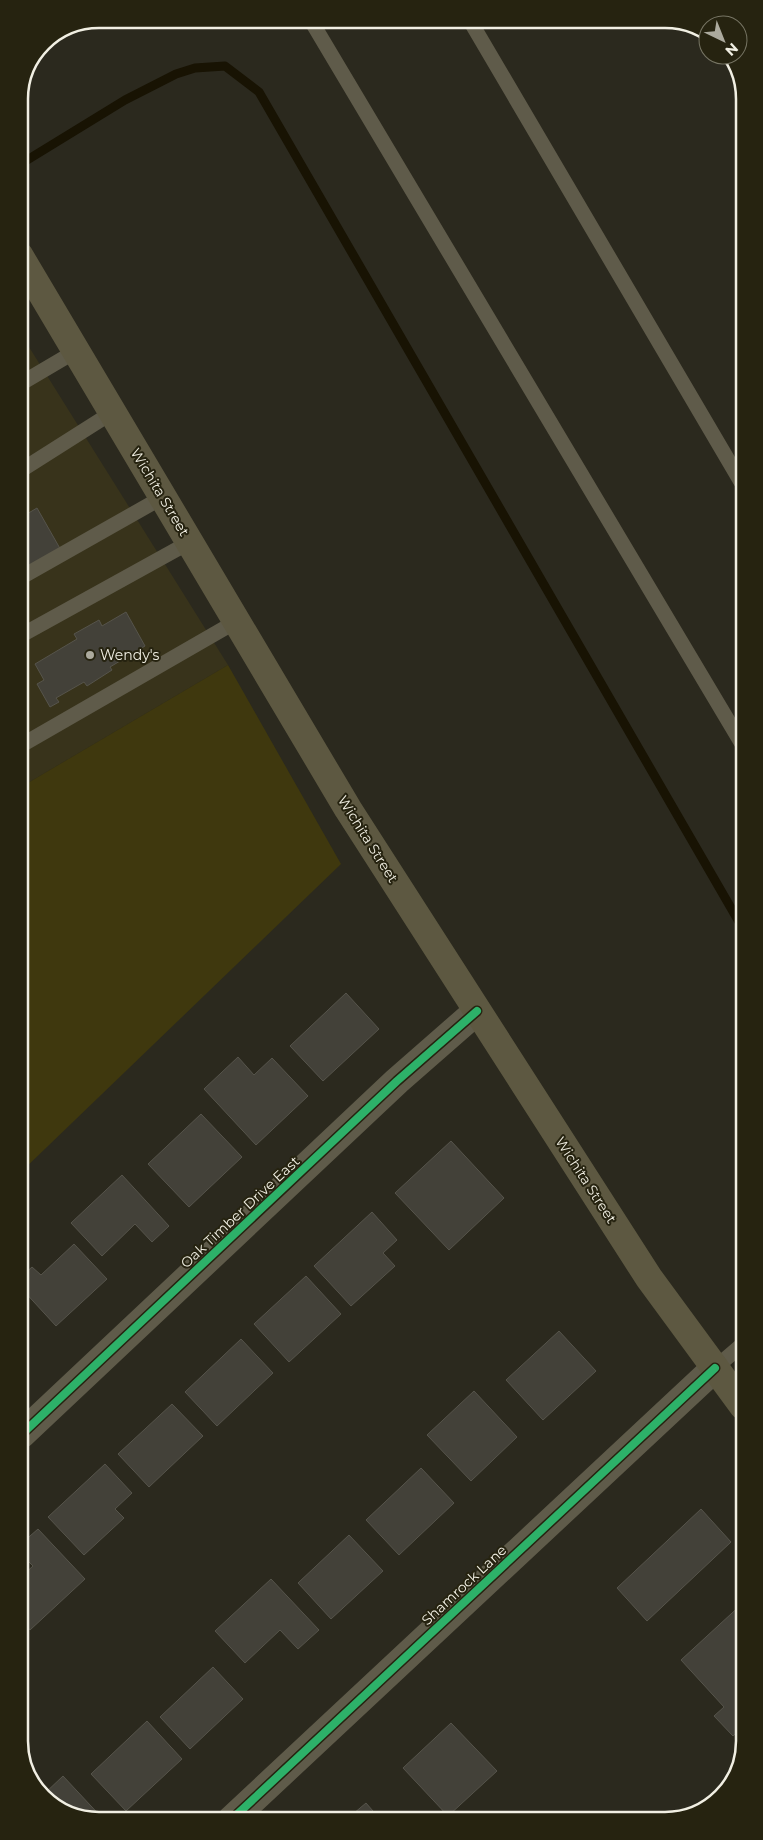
<svg xmlns="http://www.w3.org/2000/svg" width="763" height="1840" viewBox="0 0 763 1840" font-family="Montserrat,sans-serif">
<style>
.built{fill:#38331b}
.green{fill:#3f380e}
.lines{fill:none;stroke-linecap:round;stroke-linejoin:round}
.stream{stroke:#181303;stroke-width:9}
.building{fill:#434139;stroke:#56544b}
.lane{stroke:#5f5b4a;stroke-width:15}
.street{stroke:#5f5b4a;stroke-width:28}
.secondary{stroke:#5d5841;stroke-width:28}
.cycleway-casing{stroke:#262310;stroke-width:11}
.cycleway{stroke:#2db169;stroke-width:8}
.poi-dot{fill:#acaa9e;stroke:#262310;stroke-width:2}
.labels{text-anchor:middle;stroke-width:4;stroke-linejoin:round;paint-order:stroke}
.street-label{font-size:14px;fill:#f1efe3;stroke:#262310}
.poi-label{font-size:14px;fill:#f1efe3;stroke:#262310;text-anchor:start}
.rim{fill:none;stroke:#f1efe3;stroke-width:2.5}
</style>
<rect width="100%" height="100%" fill="#2b291e"/>
<polygon class="built" points="19,331 228,665 21,787"/>
<polygon class="green" points="228,665 341,864 21,1172 21,787"/>
<g class="lines">
<polyline class="stream" points="19,165 125,100 176,74 195,68 225,66 259,92 742,927"/>
</g>
<g class="building">
<polygon points="37,508 62,552 20,577 20,518"/>
<polygon points="126,612 145,646 110,667 112,670 87,686 84,682 56,698 59,702 50,707 37,684 44,680 35,664 77,639 74,634 99,620 102,626"/>
<polygon points="346,993 379,1029 323,1081 290,1046"/>
<polygon points="238,1057 254,1075 272,1058 308,1096 256,1145 204,1089"/>
<polygon points="201,1114 242,1157 189,1207 148,1164"/>
<polygon points="451,1141 504,1198 449,1250 395,1193"/>
<polygon points="122,1175 169,1226 152,1242 135,1224 102,1256 71,1223"/>
<polygon points="372,1212 397,1240 383,1253 395,1266 351,1306 314,1266"/>
<polygon points="74,1244 107,1279 56,1326 22,1289 22,1276 32,1267 41,1275"/>
<polygon points="306,1276 341,1314 289,1362 254,1324"/>
<polygon points="559,1331 596,1371 543,1420 506,1380"/>
<polygon points="241,1339 273,1373 217,1426 185,1392"/>
<polygon points="474,1391 517,1437 471,1481 427,1435"/>
<polygon points="172,1404 203,1436 149,1487 118,1454"/>
<polygon points="105,1464 132,1493 115,1509 124,1518 84,1555 48,1517"/>
<polygon points="421,1468 454,1503 399,1555 366,1520"/>
<polygon points="701,1509 731,1542 647,1621 617,1588"/>
<polygon points="38,1529 85,1579 30,1630 23,1621 22,1576 33,1566 22,1555 22,1543"/>
<polygon points="349,1535 383,1571 331,1619 298,1583"/>
<polygon points="271,1579 319,1630 298,1649 280,1630 245,1663 215,1631"/>
<polygon points="744,1602 744,1726 733,1736 714,1716 724,1707 681,1660"/>
<polygon points="213,1667 243,1699 190,1749 160,1717"/>
<polygon points="147,1721 182,1759 126,1811 91,1774"/>
<polygon points="451,1723 497,1771 448,1816 403,1768"/>
<polygon points="63,1776 105,1821 93,1821 50,1805 43,1795"/>
<polygon points="366,1803 380,1819 347,1819"/>
</g>
<g class="lines">
<g class="lane">
<polyline points="310,19 742,744"/>
<polyline points="469,19 741,482"/>
<polyline points="20,384 76,351"/>
<polyline points="20,471 113,412"/>
<polyline points="20,578 163,497"/>
<polyline points="20,636 190,542"/>
<polyline points="20,746 237,621"/>
<polyline points="715,1368 743,1344"/>
</g>
<g class="street">
<polyline points="22,1434 397,1081 477,1011"/>
<polyline points="231,1820 715,1368"/>
</g>
<polyline class="secondary" points="19,255 348,809 649,1278 743,1406"/>
<g class="cycleway-casing">
<g id="cycleway">
<polyline points="22,1434 397,1081 477,1011"/>
<polyline points="231,1820 715,1368"/>
</g>
</g>
<use href="#cycleway" class="cycleway"/>
</g>
<circle class="poi-dot" cx="90" cy="655" r="5"/>
<g class="labels">
<g class="street-label">
<text transform="translate(160 492) rotate(59)" y="5">Wichita Street</text>
<text transform="translate(368 839) rotate(58)" y="5">Wichita Street</text>
<text transform="translate(586 1180) rotate(57)" y="5">Wichita Street</text>
<text transform="translate(240 1212) rotate(-43)" y="5">Oak Timber Drive East</text>
<text transform="translate(464 1585) rotate(-43)" y="5">Shamrock Lane</text>
</g>
<g class="poi-label">
<text x="100" y="660">Wendy's</text>
</g>
</g>
<path d="M0 0H763V1840H0ZM99 28H665A71 71 0 0 1 736 99V1741A71 71 0 0 1 665 1812H99A71 71 0 0 1 28 1741V99A71 71 0 0 1 99 28Z" fill="#262310" fill-rule="evenodd"/>
<path class="rim" d="M99 28H665A71 71 0 0 1 736 99V1741A71 71 0 0 1 665 1812H99A71 71 0 0 1 28 1741V99A71 71 0 0 1 99 28Z"/>
<g transform="translate(723 40) rotate(137)"><circle r="24" fill="#262310" stroke="#777564"/>
<path d="M0-4L9 19L0 12L-9 19Z" fill="#acaa9e"/>
<text y="-8" font-size="14" font-weight="bold" text-anchor="middle" fill="#f1efe3">N</text>
</g>
</svg>
